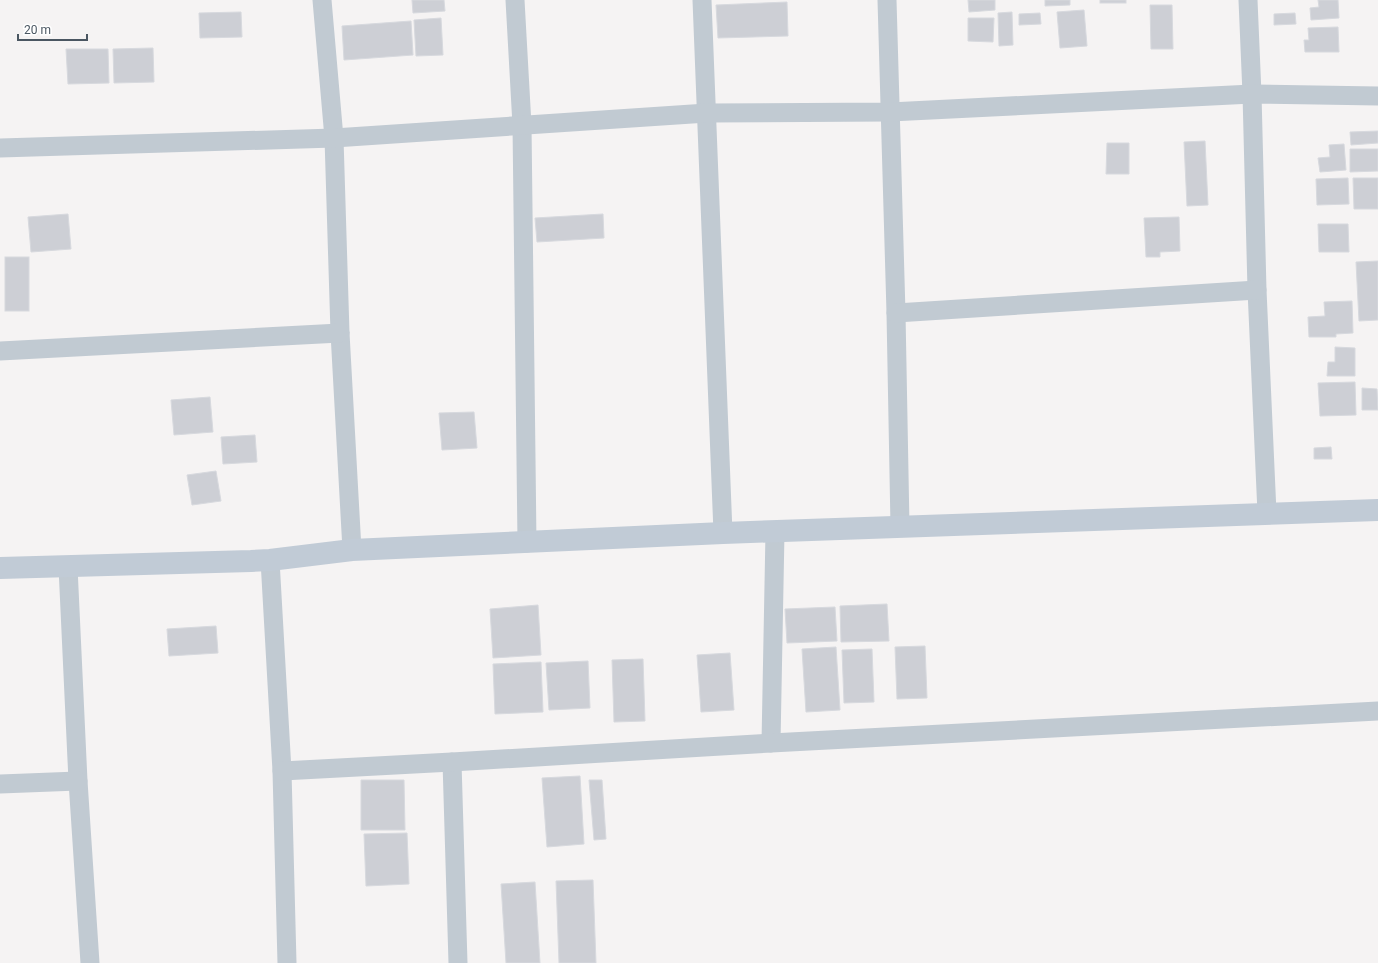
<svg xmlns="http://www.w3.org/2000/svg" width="1378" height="963" viewBox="0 0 1378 963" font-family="Roboto,sans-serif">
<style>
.building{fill:#cdcfd5;stroke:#d7d9de}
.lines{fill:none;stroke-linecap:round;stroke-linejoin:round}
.street{stroke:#c1cad2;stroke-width:19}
.secondary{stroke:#c1cbd6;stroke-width:22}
</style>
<rect width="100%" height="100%" fill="#f5f3f3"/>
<g class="building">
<polygon points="412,0 444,0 445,11 413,13"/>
<polygon points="968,0 995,0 995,10 969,12"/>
<polygon points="1045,0 1070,0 1070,5 1045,6"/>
<rect x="1100" y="0" width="26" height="3"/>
<polygon points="1318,0 1338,0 1339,18 1311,20 1310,8 1319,7"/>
<polygon points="787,2 788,36 718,38 716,5"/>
<polygon points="1150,5 1172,5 1173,49 1151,49"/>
<polygon points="1084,10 1087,46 1060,48 1057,12"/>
<polygon points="241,12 242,37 200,38 199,13"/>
<polygon points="1012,12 1013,45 999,46 998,13"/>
<polygon points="1040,13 1041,24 1019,25 1019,14"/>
<polygon points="1295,13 1296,24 1274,25 1274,14"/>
<polygon points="441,18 443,55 416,56 414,20"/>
<polygon points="968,18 994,18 993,42 968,41"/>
<polygon points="411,21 413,55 344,60 342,26"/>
<polygon points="1338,27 1339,52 1305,52 1304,40 1309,40 1308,28"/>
<polygon points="153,48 154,82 114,83 113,49"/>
<polygon points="66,49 108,49 109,83 68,84"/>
<polygon points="1378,131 1378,143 1351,145 1350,132"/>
<polygon points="1205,141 1208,205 1187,206 1184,142"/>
<polygon points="1107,143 1129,143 1129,174 1106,174"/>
<polygon points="1344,144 1346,170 1320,172 1318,158 1330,157 1329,145"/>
<polygon points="1350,149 1378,149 1378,171 1350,172"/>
<polygon points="1348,178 1349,204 1317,205 1316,179"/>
<polygon points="1353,178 1378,178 1378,209 1354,209"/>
<polygon points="68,214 71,249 31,252 28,217"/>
<polygon points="603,214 604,238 537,242 535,218"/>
<polygon points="1179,217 1180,251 1160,252 1160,257 1146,257 1144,218"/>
<polygon points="1318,224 1348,224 1349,252 1319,252"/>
<rect x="5" y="257" width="24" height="54"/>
<polygon points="1378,261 1378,320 1359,321 1356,262"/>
<polygon points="1352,301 1353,333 1336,334 1336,337 1309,337 1308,317 1325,316 1324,302"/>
<polygon points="1335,347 1355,348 1355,376 1327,376 1328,362 1335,362"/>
<polygon points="1355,382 1356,415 1320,416 1318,383"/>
<polygon points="1362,388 1377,389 1378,410 1362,410"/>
<polygon points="210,397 213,432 174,435 171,400"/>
<polygon points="474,412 477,448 442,450 439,413"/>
<polygon points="255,435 257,462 223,464 221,437"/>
<polygon points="1331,447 1332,459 1314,459 1314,448"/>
<polygon points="216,471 221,501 192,505 187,475"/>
<polygon points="887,604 889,641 841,642 840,606"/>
<polygon points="538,605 541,655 493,658 490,609"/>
<polygon points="835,607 837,641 787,643 785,609"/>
<polygon points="216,626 218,653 169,656 167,629"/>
<polygon points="925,646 927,698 897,699 895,647"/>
<polygon points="836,647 840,710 806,712 802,649"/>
<polygon points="872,649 874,702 844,703 842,650"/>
<polygon points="730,653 734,710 701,712 697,655"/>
<polygon points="643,659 645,721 614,722 612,660"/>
<polygon points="588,661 590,708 549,710 546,663"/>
<polygon points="541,662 543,712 495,714 493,664"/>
<polygon points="580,776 584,844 547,847 542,778"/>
<polygon points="361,780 404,780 405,830 361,830"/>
<polygon points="589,780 602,780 606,839 594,840"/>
<polygon points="407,833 409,884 366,886 364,834"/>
<polygon points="593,880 596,963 559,963 556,881"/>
<polygon points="535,882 540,963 506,963 501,884"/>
</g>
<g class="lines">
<g class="street">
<polyline points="322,0 334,138 340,333 352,550"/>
<polyline points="515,0 522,125 527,543"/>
<polyline points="702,0 723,533"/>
<polyline points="887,0 896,313 900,527"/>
<polyline points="1248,0 1252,94 1257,290 1267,513"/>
<polyline points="0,148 334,138 707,113 890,112 1252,94 1378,96"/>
<polyline points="896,313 1257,290"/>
<polyline points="0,351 340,333"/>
<polyline points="270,560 282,771 287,963"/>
<polyline points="68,567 78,781 90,963"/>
<polyline points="771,743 775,532"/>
<polyline points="452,762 458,963"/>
<polyline points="282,771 452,762 771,743 1378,711"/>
<polyline points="0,784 78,781"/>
</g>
<polyline class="secondary" points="0,568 251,561 270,560 352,550 723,533 1378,510"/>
</g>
<path d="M18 34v6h69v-6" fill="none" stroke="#4a5661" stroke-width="2"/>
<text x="24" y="34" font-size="12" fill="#4a5661" stroke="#ffffff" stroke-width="3" paint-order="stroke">20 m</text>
</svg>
